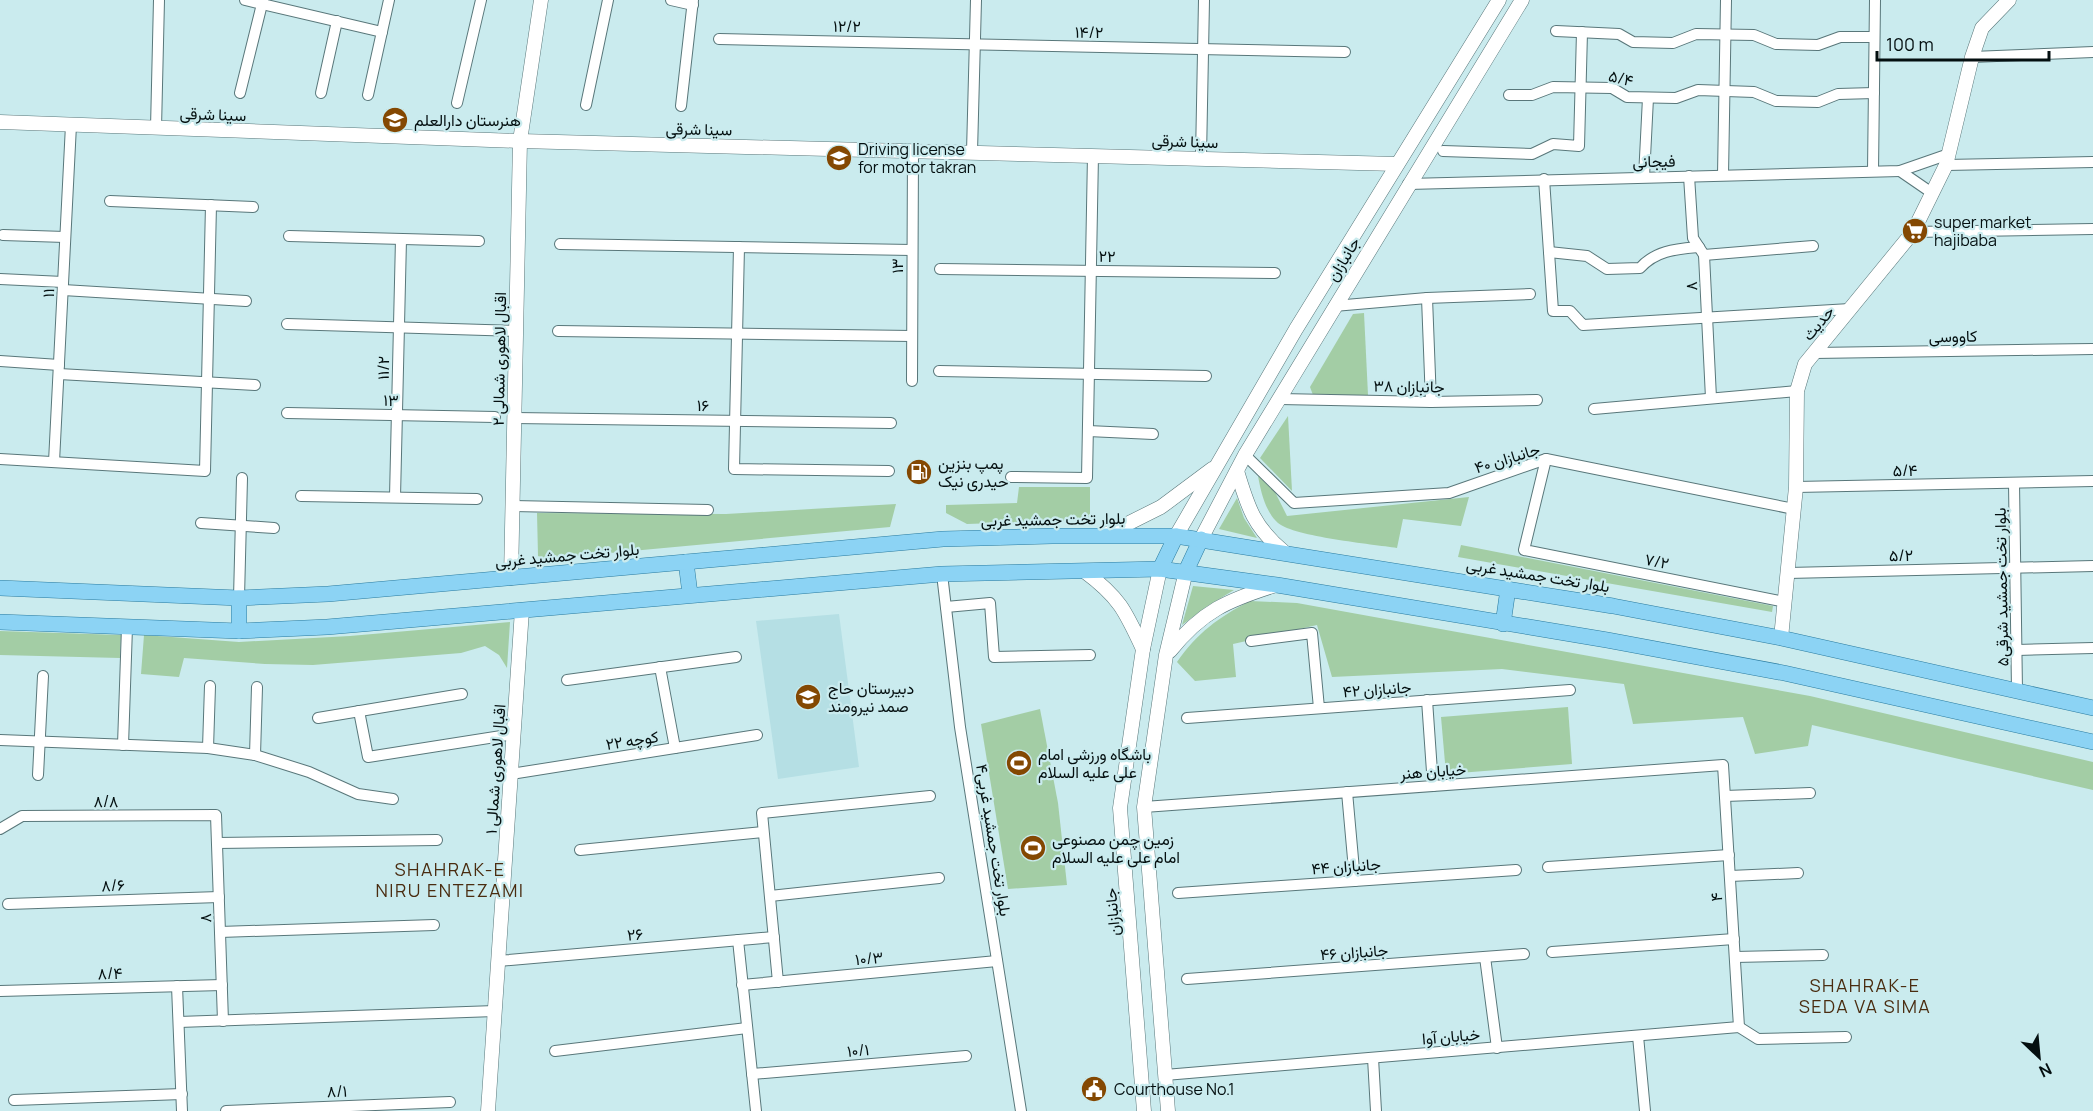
<svg xmlns="http://www.w3.org/2000/svg" width="2093" height="1111" viewBox="0 0 2093 1111" font-family="Manrope,Vazirmatn,sans-serif">
<style>
.built{fill:#b5dfe4}
.green{fill:#a3cda5}
.lines{fill:none;stroke-linecap:round;stroke-linejoin:round}
.street-casing{stroke:#59777a;stroke-width:12}
.secondary-casing{stroke:#59777a;stroke-width:15}
.primary-casing{stroke:#2a7b9f;stroke-width:16}
.street{stroke:#fff;stroke-width:10}
.secondary{stroke:#fff;stroke-width:14}
.primary{stroke:#8cd3f4;stroke-width:15}
.labels{text-anchor:middle;stroke-width:4.5;stroke-linejoin:round;paint-order:stroke}
.street-label{font-size:16px;fill:#040f10;stroke:#caebee}
.poi-label{font-size:16px;fill:#040f10;stroke:#caebee;text-anchor:start}
.neighbourhood-label{font-size:18px;letter-spacing:1.5px;fill:#4a2c10;stroke:#caebee}
</style>
<rect width="100%" height="100%" fill="#caebee"/>
<polygon class="built" points="839,614 859,767 778,779 756,621"/>
<g class="green">
<polygon points="1364,313 1368,395 1313,395 1310,387 1353,314"/>
<polygon points="1288,416 1292,491 1260,458"/>
<path d="M1258,476L1274,490L1287,516L1469,497L1461,526L1403,519L1397,548C1372,544 1295,537 1278,523C1265,511 1261,492 1258,476Z"/>
<polygon points="1019,487 1090,487 1090,520 967,524 946,513 946,505 1017,503"/>
<polygon points="1237,498 1244,518 1257,538 1219,529"/>
<polygon points="896,504 890,527 545,559 538,556 537,513 726,514"/>
<polygon points="1461,545 1773,606 1772,612 1458,557"/>
<polygon points="1193,586 1234,590 1206,607 1182,625"/>
<path d="M1250,601L1297,603L1810,696L2093,762V790L1812,725L1808,746L1755,754L1743,717L1633,724L1624,684L1502,669L1332,677L1317,625L1233,644L1236,677L1195,681L1177,662C1197,633 1219,617 1250,601Z"/>
<polygon points="510,622 507,668 499,655 485,646 461,653 313,665 265,664 184,658 179,677 141,674 144,635 239,642 350,636"/>
<polygon points="0,631 121,635 120,658 0,655"/>
<polygon points="1568,707 1572,764 1446,774 1441,717"/>
<polygon points="1040,709 1058,803 1067,885 1008,889 981,724"/>
</g>
<g class="lines">
<g class="street-casing">
<g id="street">
<polyline points="245,0 382,32"/>
<polyline points="671,0 693,5"/>
<polyline points="1556,31 1619,34 1633,42 1673,43 1696,34 1754,35 1776,44 1818,45 1840,37 1874,37"/>
<polyline points="719,39 1345,52"/>
<polyline points="1972,57 2093,52"/>
<polyline points="240,93 263,0"/>
<polyline points="321,93 337,21"/>
<polyline points="368,95 389,0"/>
<polyline points="1509,95 1532,95 1553,87 1612,88 1627,97 1676,98 1698,90 1754,92 1776,101 1818,102 1838,94 1874,93"/>
<polyline points="457,103 481,0"/>
<polyline points="586,105 608,0"/>
<polyline points="681,106 693,0"/>
<polyline points="156,128 159,0"/>
<polyline points="1443,151 1532,154 1553,144 1579,146 1582,32"/>
<polyline points="972,152 976,0"/>
<polyline points="1201,157 1204,0"/>
<polyline points="1946,165 2093,162"/>
<polyline points="1873,171 1875,0"/>
<polyline points="1900,171 1932,193"/>
<polyline points="1723,175 1726,0"/>
<polyline points="1689,176 1693,238 1704,255 1711,398"/>
<polyline points="1644,177 1648,98"/>
<polyline points="1544,179 1553,311 1570,311 1583,325 1850,309"/>
<polyline points="1408,184 1900,171 1949,154"/>
<polyline points="110,201 253,207"/>
<polyline points="1913,232 2093,229"/>
<polyline points="3,235 65,237"/>
<polyline points="289,236 479,241"/>
<polyline points="560,244 912,250"/>
<polyline points="739,247 734,469 889,471"/>
<path d="M1549,252L1587,256L1607,269L1640,268C1656,250 1677,249 1699,247"/>
<polyline points="1704,255 1813,246"/>
<polyline points="940,269 1275,273"/>
<polyline points="0,279 63,282"/>
<polyline points="63,290 246,301"/>
<polyline points="1427,298 1431,402"/>
<polyline points="1334,306 1427,298 1530,294"/>
<polyline points="287,324 516,331"/>
<polyline points="558,331 912,336"/>
<polyline points="1814,353 2093,349"/>
<polyline points="0,361 59,365"/>
<polyline points="939,371 1206,376"/>
<polyline points="59,374 255,385"/>
<polyline points="912,381 913,151"/>
<polyline points="1280,399 1431,402 1537,400"/>
<polyline points="1594,409 1797,391"/>
<polyline points="287,413 495,417"/>
<polyline points="514,418 891,423"/>
<polyline points="1088,431 1153,434"/>
<polyline points="1245,455 1294,503 1449,493 1546,459 1794,509"/>
<polyline points="0,459 205,471 211,205"/>
<polyline points="1546,459 1524,550 1785,602"/>
<polyline points="54,462 71,125"/>
<polyline points="1011,477 1087,478 1093,155"/>
<polyline points="2014,483 2017,690"/>
<polyline points="1796,487 2093,481"/>
<polyline points="301,496 477,499"/>
<polyline points="395,497 401,239"/>
<polyline points="513,506 708,510"/>
<polyline points="201,523 274,528"/>
<polyline points="1788,573 2093,566"/>
<polyline points="942,574 960,727 1021,1111"/>
<polyline points="239,598 242,478"/>
<polyline points="946,607 990,603 994,657 1090,655"/>
<polyline points="1251,641 1312,633 1319,708"/>
<polyline points="2017,650 2093,648"/>
<polyline points="660,667 675,748"/>
<polyline points="567,680 736,657"/>
<polyline points="1427,700 1433,786"/>
<polyline points="359,711 368,757 514,734"/>
<polyline points="318,718 462,694"/>
<polyline points="1187,718 1570,690"/>
<polyline points="0,740 208,748 255,755 309,772 358,794 393,799"/>
<polyline points="123,745 127,627"/>
<polyline points="208,748 210,686"/>
<polyline points="255,755 257,687"/>
<polyline points="511,774 757,735"/>
<polyline points="38,775 43,676"/>
<polyline points="1347,792 1355,881"/>
<polyline points="1725,796 1810,793"/>
<polyline points="1144,807 1723,765 1739,1027"/>
<polyline points="0,829 22,816 216,815 223,1021"/>
<polyline points="217,843 437,840"/>
<polyline points="580,850 763,832"/>
<polyline points="1548,867 1729,855"/>
<polyline points="1730,876 1798,873"/>
<polyline points="1178,893 1516,870"/>
<polyline points="770,896 939,878"/>
<polyline points="8,904 219,897"/>
<polyline points="220,932 434,925"/>
<polyline points="738,940 756,1111"/>
<polyline points="1552,952 1734,939"/>
<polyline points="1485,957 1497,1048"/>
<polyline points="1735,957 1823,955"/>
<polyline points="498,961 774,937"/>
<polyline points="1187,979 1524,954"/>
<polyline points="778,982 762,813 930,796"/>
<polyline points="742,985 997,961"/>
<polyline points="177,986 182,1111"/>
<polyline points="0,991 222,985"/>
<polyline points="179,1022 495,1011"/>
<polyline points="1739,1027 1758,1039 1846,1037"/>
<polyline points="1638,1036 1645,1111"/>
<polyline points="555,1051 747,1028"/>
<polyline points="1373,1058 1376,1111"/>
<polyline points="752,1074 966,1056"/>
<polyline points="1165,1075 1739,1027"/>
<polyline points="14,1100 182,1094"/>
<polyline points="226,1111 450,1102"/>
</g>
</g>
<g class="secondary-casing">
<g id="secondary">
<polyline points="0,122 520,141 1397,164"/>
<path d="M1237,471C1248,508 1254,527 1284,552"/>
<polyline points="1103,536 1161,507 1212,469"/>
<polyline points="1176,536 1296,329 1499,0"/>
<polyline points="1201,539 1245,455 1522,0"/>
<path d="M1084,571C1119,597 1125,610 1143,649"/>
<polyline points="511,578 520,141 541,0"/>
<polyline points="1781,638 1796,487 1797,391 1805,364 1913,232 1946,165 1972,57 1982,28 2009,0"/>
<path d="M1170,651C1202,611 1228,600 1276,585"/>
<polyline points="488,1111 522,610"/>
<polyline points="1144,1111 1120,808 1143,649 1160,569"/>
<polyline points="1168,1111 1144,807 1166,655 1186,571"/>
</g>
</g>
<g class="primary-casing">
<g id="primary">
<polyline points="686,562 690,594"/>
<polyline points="1160,569 1176,536"/>
<polyline points="1186,571 1201,539"/>
<polyline points="0,588 239,598 328,594 943,539 1052,536 1176,536 1613,606 1781,638 2093,708"/>
<polyline points="239,598 239,631"/>
<polyline points="0,622 239,631 327,627 942,574 1160,569 1277,585 1607,640 1784,673 2093,742"/>
<polyline points="1503,624 1508,589"/>
</g>
</g>
<use href="#street" class="street"/>
<use href="#secondary" class="secondary"/>
<use href="#primary" class="primary"/>
</g>
<defs>
<g id="school-disc" transform="scale(1.35)"><circle r="9.5" fill="#844802" stroke="#caebee"/><path d="M0-5L7-2L0 1L-7-2ZM-4 1L0 2.5L4 1V4Q0 6-4 4Z" fill="#fff"/></g>
<g id="supermarket-disc" transform="scale(1.35)"><circle r="9.5" fill="#844802" stroke="#caebee"/><path d="M-6-5.5h2.5l.6 2H6L4.5 2H-2.5L-4.4-4H-6ZM-1.5 3.2a1.3 1.3 0 1 0 .1 0ZM3 3.2a1.3 1.3 0 1 0 .1 0Z" fill="#fff"/></g>
<g id="fuel-disc" transform="scale(1.35)"><circle r="9.5" fill="#844802" stroke="#caebee"/><path d="M-5.5-6h7V0h2V4h1.3V-2.5L3-4.5l.8-.8L6-3V5H2.5V1h-1V6h-7ZM-4.2-4.7v3.2H.2V-4.7Z" fill="#fff"/></g>
<g id="stadium-disc" transform="scale(1.35)"><circle r="9.5" fill="#844802" stroke="#caebee"/><path d="M0-5a6.5 5 0 1 0 0 10a6.5 5 0 1 0 0-10ZM-3.5-1.8h7v3.6h-7Z" fill="#fff"/></g>
<g id="civic-disc" transform="scale(1.35)"><circle r="9.5" fill="#844802" stroke="#caebee"/><path d="M-.6-6.5H3V-4.5H.6V-3L4-1V1h2V6H-6V1h2V-1L-.6-3ZM-1.2 2.5V6h2.4V2.5Z" fill="#fff"/></g>
</defs>
<g fill-rule="evenodd">
<use href="#school-disc" x="395" y="120"/>
<use href="#school-disc" x="839" y="158"/>
<use href="#supermarket-disc" x="1915" y="231"/>
<use href="#fuel-disc" x="919" y="472"/>
<use href="#school-disc" x="808" y="697"/>
<use href="#stadium-disc" x="1019" y="763"/>
<use href="#stadium-disc" x="1033" y="848"/>
<use href="#civic-disc" x="1094" y="1089"/>
</g>
<g class="labels">
<g class="street-label">
<text transform="translate(847 26) rotate(1)" y="6">۱۲/۲</text>
<text transform="translate(1089 32) rotate(1)" y="6">۱۴/۲</text>
<text transform="translate(1621 78) rotate(14)" y="6">۵/۴</text>
<text transform="translate(213 114) rotate(2)" y="6">سینا شرقی</text>
<text transform="translate(699 129) rotate(1)" y="6">سینا شرقی</text>
<text transform="translate(1185 141) rotate(2)" y="6">سینا شرقی</text>
<text transform="translate(1654 161) rotate(-1)" y="6">فیجانی</text>
<text transform="translate(1107 256) rotate(1)" y="6">۲۲</text>
<text transform="translate(1343 259) rotate(-59)" y="6">جانبازان</text>
<text transform="translate(897 266) rotate(-90)" y="6">۱۳</text>
<text transform="translate(1691 286) rotate(-93)" y="6">۸</text>
<text transform="translate(48 293) rotate(-87)" y="6">۱۱</text>
<text transform="translate(1818 323) rotate(-50)" y="6">حدیث</text>
<text transform="translate(1953 336) rotate(-1)" y="6">کاووسی</text>
<text transform="translate(499 359) rotate(-89)" y="6">اقبال لاهوری شمالی ۲</text>
<text transform="translate(383 368) rotate(-89)" y="6">۱۱/۲</text>
<text transform="translate(1409 386) rotate(1)" y="6">۳۸ جانبازان</text>
<text transform="translate(391 400) rotate(1)" y="6">۱۳</text>
<text transform="translate(703 405) rotate(1)" y="6">۱۶</text>
<text transform="translate(1507 458) rotate(-17)" y="6">۴۰ جانبازان</text>
<text transform="translate(1905 470) rotate(-1)" y="6">۵/۴</text>
<text transform="translate(1053 519) rotate(-1)" y="6">بلوار تخت جمشید غربی</text>
<text transform="translate(567 555) rotate(-5)" y="6">بلوار تخت جمشید غربی</text>
<text transform="translate(1901 555) rotate(-1)" y="6">۵/۲</text>
<text transform="translate(1657 561) rotate(11)" y="6">۷/۲</text>
<text transform="translate(1538 575) rotate(9)" y="6">بلوار تخت جمشید غربی</text>
<text transform="translate(2001 587) rotate(-91)" y="6">بلوار تخت جمشید شرقی۵</text>
<text transform="translate(1377 689) rotate(-4)" y="6">۴۲ جانبازان</text>
<text transform="translate(632 740) rotate(-9)" y="6">کوچه ۲۲</text>
<text transform="translate(495 769) rotate(-86)" y="6">اقبال لاهوری شمالی ۱</text>
<text transform="translate(1433 771) rotate(-4)" y="6">خیابان هنر</text>
<text x="106" y="807">۸/۸</text>
<text transform="translate(994 840) rotate(81)" y="6">بلوار تخت جمشید غربی۴</text>
<text transform="translate(1346 866) rotate(-4)" y="6">۴۴ جانبازان</text>
<text transform="translate(113 885) rotate(-2)" y="6">۸/۶</text>
<text transform="translate(1716 897) rotate(-93)" y="6">۴</text>
<text transform="translate(1112 912) rotate(-95)" y="6">جانبازان</text>
<text transform="translate(205 918) rotate(-92)" y="6">۸</text>
<text transform="translate(635 934) rotate(-5)" y="6">۲۶</text>
<text transform="translate(1354 952) rotate(-4)" y="6">۴۶ جانبازان</text>
<text transform="translate(869 958) rotate(-5)" y="6">۱۰/۳</text>
<text transform="translate(110 973) rotate(-2)" y="6">۸/۴</text>
<text transform="translate(1451 1036) rotate(-5)" y="6">خیابان آوا</text>
<text transform="translate(858 1050) rotate(-5)" y="6">۱۰/۱</text>
<text transform="translate(337 1091) rotate(-2)" y="6">۸/۱</text>
</g>
<g class="poi-label">
<text x="414" y="126">هنرستان دارالعلم</text>
<text x="858" y="155">Driving license<tspan x="858" dy="18">for motor takran</tspan></text>
<text x="1934" y="228">super market<tspan x="1934" dy="18">hajibaba</tspan></text>
<text x="938" y="469">پمپ بنزین<tspan x="938" dy="18">حیدری نیک</tspan></text>
<text x="828" y="694">دبیرستان حاج<tspan x="828" dy="18">صمد نیرومند</tspan></text>
<text x="1038" y="760">باشگاه ورزشی امام<tspan x="1038" dy="18">علی علیه السلام</tspan></text>
<text x="1052" y="845">زمین چمن مصنوعی<tspan x="1052" dy="18">امام علی علیه السلام</tspan></text>
<text x="1114" y="1095">Courthouse No.1</text>
</g>
<g class="neighbourhood-label">
<text x="450" y="876">SHAHRAK-E<tspan x="450" dy="21">NIRU ENTEZAMI</tspan></text>
<text x="1865" y="992">SHAHRAK-E<tspan x="1865" dy="21">SEDA VA SIMA</tspan></text>
</g>
</g>
<g transform="translate(2039 1057) rotate(154)" stroke="#caebee" stroke-width="4.5" paint-order="stroke">
<path d="M0-4.5L10 22L0 15L-10 22Z" fill="#040f10"/>
<text y="-9" font-size="16" font-weight="bold" text-anchor="middle" fill="#040f10">N</text>
</g>
<path d="M1877 51v9h172v-9" fill="none" stroke="#040f10" stroke-width="3"/>
<text x="1886" y="51" font-size="18" fill="#040f10" stroke="#caebee" stroke-width="4.5" paint-order="stroke">100 m</text>
</svg>
